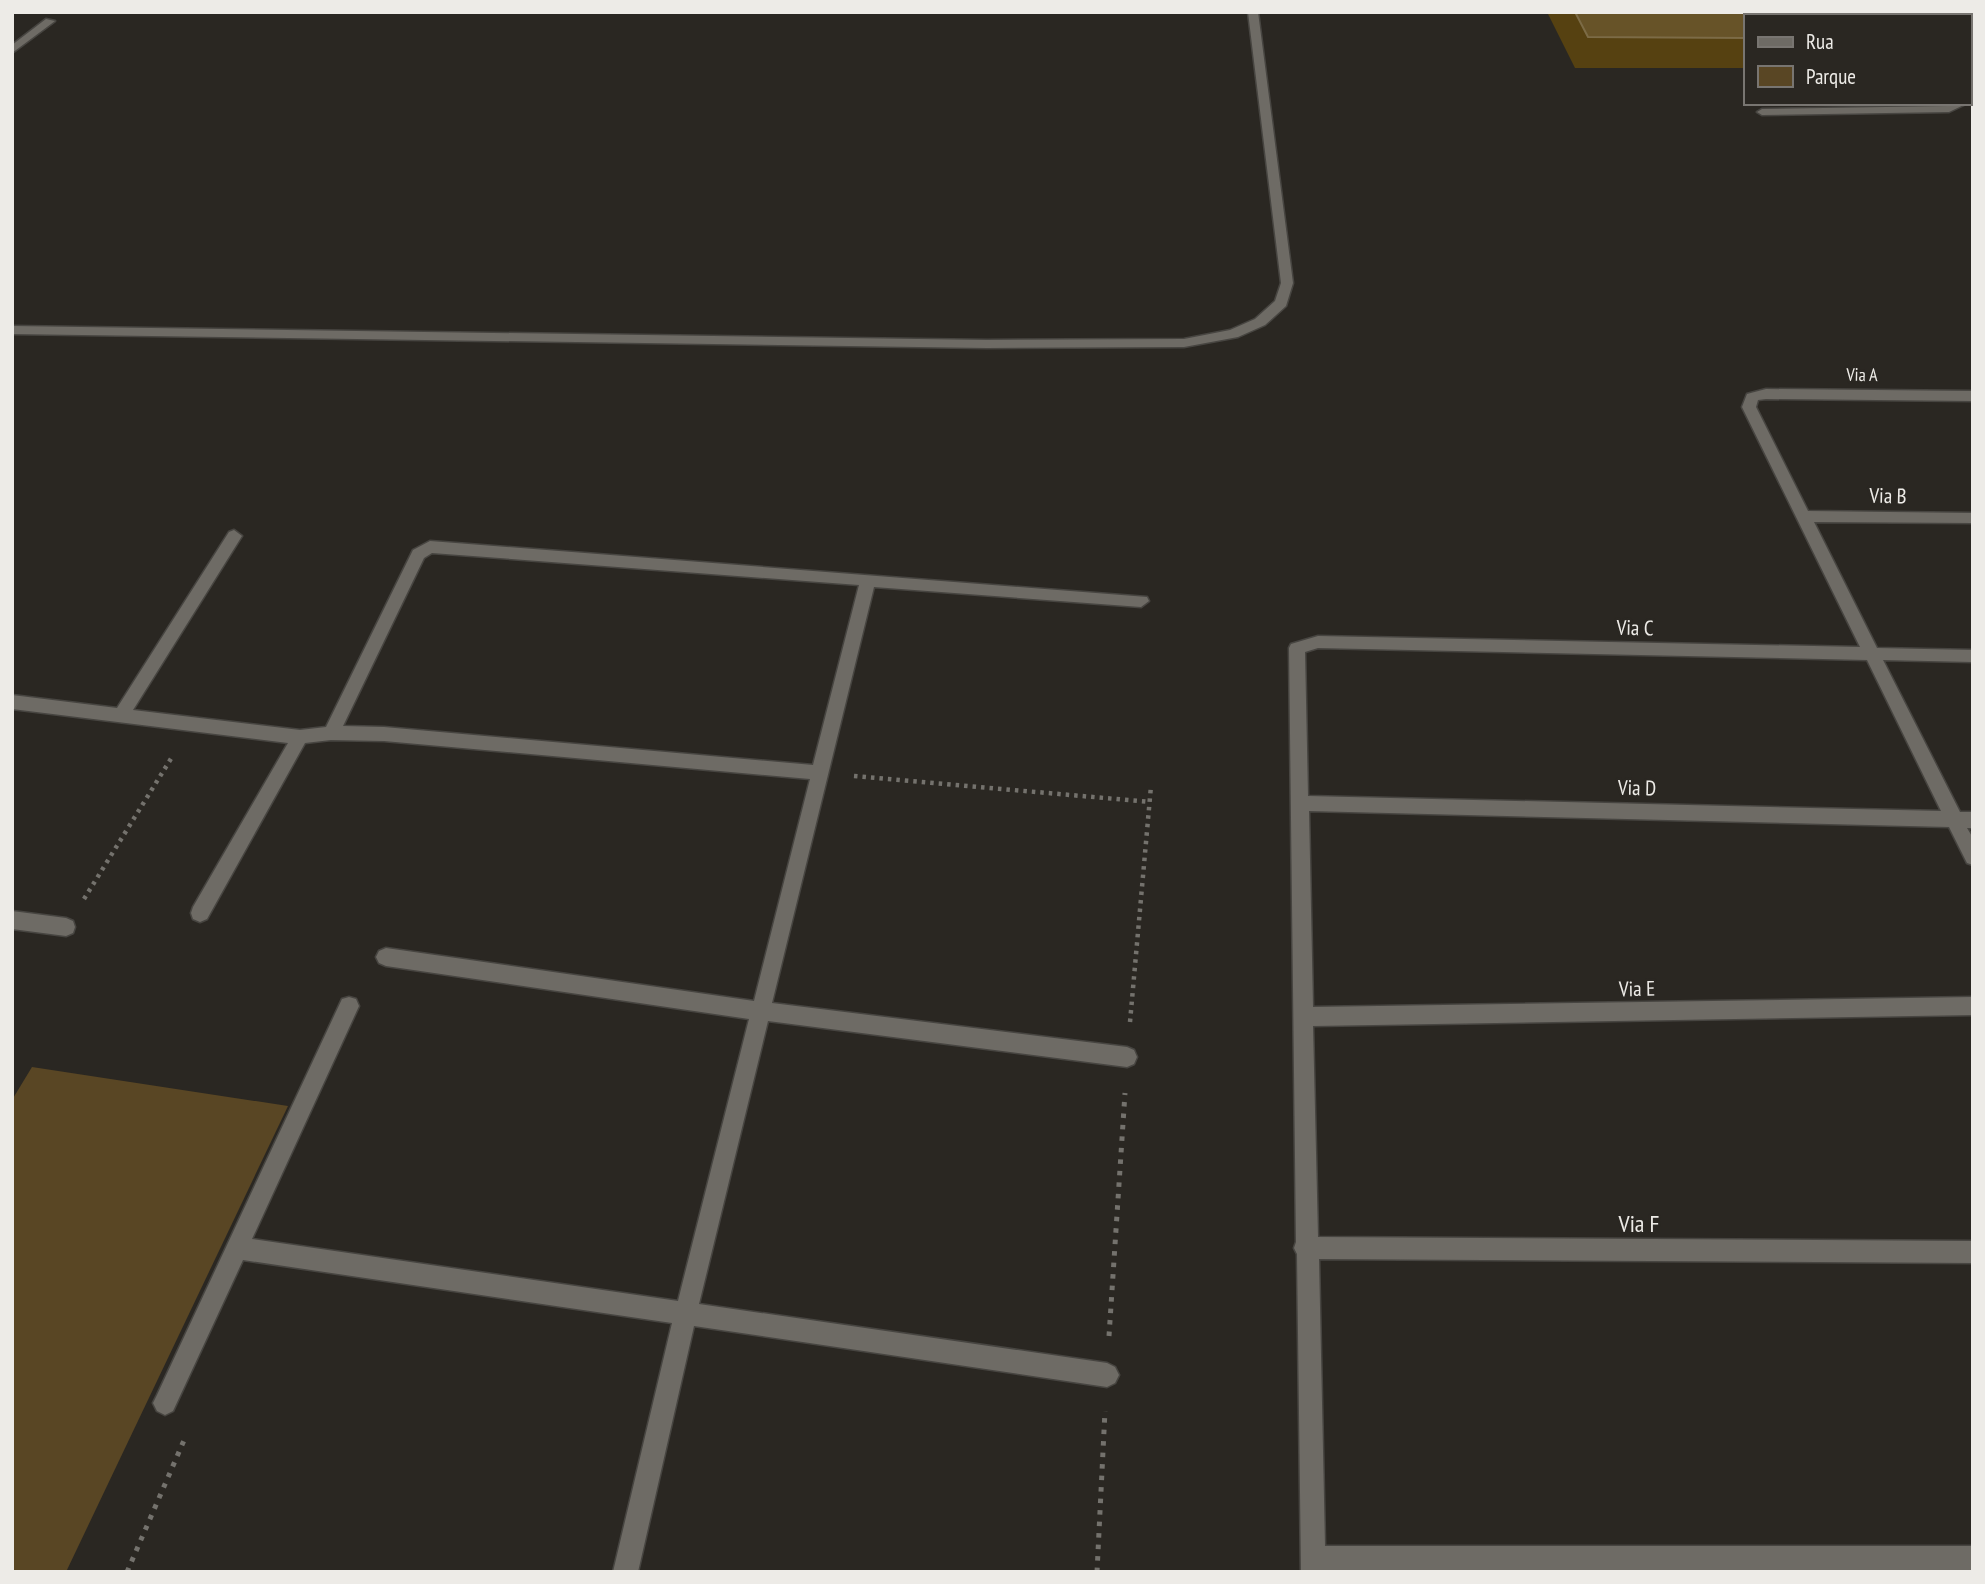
<svg xmlns="http://www.w3.org/2000/svg" width="1985" height="1584" viewBox="0 0 1985 1584" font-family="'PT Sans Narrow',sans-serif">
<style>
.green{fill:#594624}
.lines{fill:none;stroke-linecap:round;stroke-linejoin:round}
.service-casing{stroke:#474541;stroke-width:3}
.minor-casing{stroke:#474541;stroke-width:3}
.path-far1{stroke:#74726d;stroke-width:4.5;stroke-dasharray:3.5 5;stroke-linecap:butt}
.path{stroke:#74726d;stroke-width:5;stroke-dasharray:4.5 7;stroke-linecap:butt}
.service{fill:#6e6b65;fill-rule:evenodd}
.minor{fill:#6e6b65;fill-rule:evenodd}
.wall{fill:#564111}
.building{fill:#675328;stroke:#7c6b46;stroke-width:2}
.labels{text-anchor:middle;stroke-width:5;stroke-linejoin:round;paint-order:stroke}
.far-street-label{font-size:18px;fill:#edebe7;stroke:#2a2722}
.street-label{font-size:21px;fill:#edebe7;stroke:#2a2722}
.near-street-label{font-size:24px;fill:#edebe7;stroke:#2a2722}
</style>
<rect width="100%" height="100%" fill="#2a2722"/>
<polygon class="green" points="32,1067 288,1106 66,1572 12,1572 12,1100"/>
<g class="lines">
<g class="service-casing">
<g id="service">
<polygon points="1248,12 1258,12 1293,283 1286,306 1265,325 1238,337 1184,347 987,348 12,334 12,326 987,340 1184,339 1230,330 1255,319 1275,301 1281,283"/>
<polygon points="1923,12 1933,12 1936,16 1926,16"/>
<polygon points="46,19 55,21 12,53 12,45"/>
<polygon points="1969,62 1973,63 1973,72 1969,71"/>
<polygon points="1953,103 1968,103 1949,112 1762,115 1757,112 1762,109 1947,106"/>
</g>
</g>
<g class="minor-casing">
<g id="minor">
<path d="M1766,389L1973,391V401L1766,399L1758,400L1756,407L1808,511L1973,513V523L1814,522L1877,648L1973,650V662L1883,660L1960,812H1973V828H1967L1973,838V865L1967,863L1949,827L1309,811L1313,1007L1973,997V1015L1313,1026L1318,1237L1973,1241V1263L1319,1259L1325,1546H1973V1570L1301,1572L1297,1254L1294,1248L1296,1242L1289,648L1291,644L1318,636L1860,647L1742,407L1747,394ZM1318,648L1867,660L1941,811L1308,796L1305,652Z"/>
<path d="M234,530L242,536L133,710L300,730L326,727L413,550L430,541L1147,597L1149,601L1141,607L874,587L772,1003L1127,1047L1134,1050L1137,1057L1134,1064L1127,1067L768,1021L699,1304L1107,1363L1115,1367L1119,1375L1115,1383L1107,1387L694,1326L638,1572H613L672,1323L243,1260L173,1411L165,1415L157,1411L153,1403L157,1395L342,999L349,997L356,999L359,1006L252,1239L678,1301L749,1019L386,966L379,963L376,957L379,951L386,948L754,1001L810,779L384,741L331,740L305,743L207,919L200,922L193,919L191,913L193,907L288,743L12,709V695L117,708L229,532ZM432,553L859,585L813,765L384,727L343,726L424,558Z"/>
<polygon points="12,911 66,918 73,921 75,927 73,933 66,936 12,929"/>
</g>
</g>
<g class="path-far1">
<polyline points="854,776 1150,802"/>
<polyline points="84,899 172,757"/>
<polyline points="1130,1022 1151,786"/>
</g>
<g class="path">
<polyline points="1109,1336 1125,1093"/>
<polyline points="127,1572 185,1438"/>
<polyline points="1097,1572 1105,1411"/>
</g>
<use href="#service" class="service"/>
<use href="#minor" class="minor"/>
</g>
<polygon class="wall" points="1547,12 1893,12 1745,16 1745,68 1575,68"/>
<polygon class="building" points="1575,12 1893,12 1896,16 1745,16 1745,38 1588,37"/>
<g class="labels">
<g class="far-street-label">
<text transform="translate(1862 375) rotate(1)" y="6">Via A</text>
</g>
<g class="street-label">
<text transform="translate(1888 496) rotate(1)" y="7">Via B</text>
<text transform="translate(1635 628) rotate(1)" y="7">Via C</text>
<text transform="translate(1637 788) rotate(1)" y="7">Via D</text>
<text transform="translate(1637 989) rotate(-1)" y="7">Via E</text>
</g>
<g class="near-street-label">
<text x="1639" y="1232">Via F</text>
</g>
</g>
<rect width="1985" height="1584" fill="none" stroke="#edebe7" stroke-width="28"/>
<rect x="1744" y="14" width="228" height="91" fill="#2a2722" stroke="#787571" stroke-width="2"/>
<rect x="1758" y="37" width="35" height="10" fill="#6e6b65" stroke="#787571" stroke-width="2"/>
<text x="1806" y="49" font-size="21" fill="#edebe7">Rua</text>
<rect x="1758" y="66" width="35" height="21" fill="#594624" stroke="#787571" stroke-width="2"/>
<text x="1806" y="84" font-size="21" fill="#edebe7">Parque</text>
</svg>
